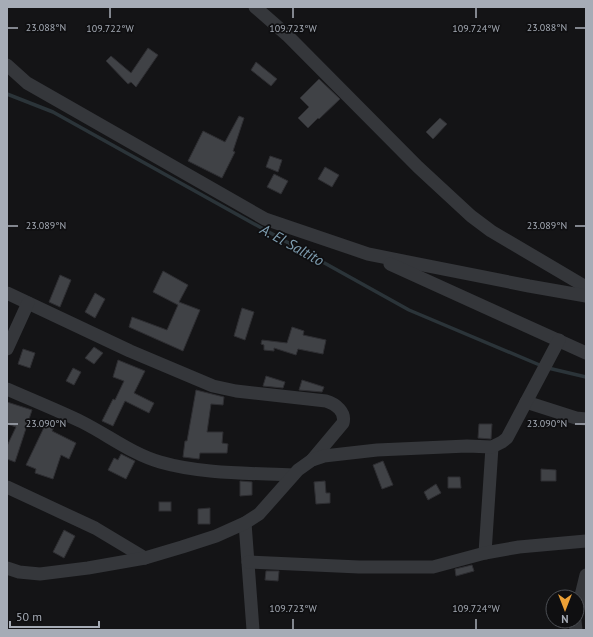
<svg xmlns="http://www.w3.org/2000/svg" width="593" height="637" viewBox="0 0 593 637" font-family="'PT Sans',sans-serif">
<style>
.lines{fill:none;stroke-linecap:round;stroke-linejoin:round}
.stream{stroke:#2b3439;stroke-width:3.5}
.building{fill:#404246;stroke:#2e2e32}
.street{stroke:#35373b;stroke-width:13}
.ticks{fill:none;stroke:#a6acb6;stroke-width:1.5}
.labels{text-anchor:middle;stroke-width:3.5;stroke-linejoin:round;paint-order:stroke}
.water-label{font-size:15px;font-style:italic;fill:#7e9db0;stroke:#0f0f11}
.ticks-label{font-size:10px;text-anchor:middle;fill:#a6acb6;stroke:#0f0f11;stroke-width:3.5;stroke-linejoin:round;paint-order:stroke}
</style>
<rect width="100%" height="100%" fill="#141416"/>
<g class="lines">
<g class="stream">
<polyline points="7,94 53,112 409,310 542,366"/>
<polyline points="548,368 586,377"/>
</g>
</g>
<g class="building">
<polygon points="148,48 158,55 136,87 131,82 128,84 106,61 111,56 131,73"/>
<polygon points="256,62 277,79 271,86 251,70"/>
<polygon points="319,79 340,99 319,119 318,118 308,128 298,118 309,107 300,98"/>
<polygon points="239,116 244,118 233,151 235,152 222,178 188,161 203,131 225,142"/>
<polygon points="440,118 447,124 433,139 426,132"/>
<polygon points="270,156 282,160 278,172 266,167"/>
<polygon points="325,167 339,175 332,187 318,179"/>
<polygon points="274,174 288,181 281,194 267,187"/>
<polygon points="163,271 188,285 179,302 200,310 183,351 129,327 132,317 167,330 178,305 153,292"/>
<polygon points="60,275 71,280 60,307 49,302"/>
<polygon points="95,293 105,299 95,318 85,312"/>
<polygon points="242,308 254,312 245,340 234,336"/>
<polygon points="292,327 304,331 303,335 326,340 323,354 298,349 296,355 274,348 274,351 264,350 264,345 261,344 262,340 287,343"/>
<polygon points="94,347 103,353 94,364 85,358"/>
<polygon points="23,349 35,353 30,368 18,364"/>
<polygon points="118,360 145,371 134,393 154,403 149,413 125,401 113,426 102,421 113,399 115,400 124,381 113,377"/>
<polygon points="73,368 81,372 74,385 66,381"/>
<polygon points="266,376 285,382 283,388 263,386"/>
<polygon points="302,380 324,387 322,392 299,390"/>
<polygon points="196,390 224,397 223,405 211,404 207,432 223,432 222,443 228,444 227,453 200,453 199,459 183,457 185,441 187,441"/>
<polygon points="7,402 32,410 15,462 7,459 7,446 16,427 7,424"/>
<polygon points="48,419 56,423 52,431 76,443 69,459 61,455 53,479 35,473 36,469 26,465"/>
<polygon points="479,424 492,424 491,439 478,438"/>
<polygon points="121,454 135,461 126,479 108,470 114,458 118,460"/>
<polygon points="383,461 393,485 382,489 373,465"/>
<polygon points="541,469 556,470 556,481 541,481"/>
<polygon points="448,477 460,477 461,488 448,488"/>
<polygon points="240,481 252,482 252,495 240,496"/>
<polygon points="325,481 326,493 330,493 330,503 316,504 314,482"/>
<polygon points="436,484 441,493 428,500 424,492"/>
<rect x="159" y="502" width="12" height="9"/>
<polygon points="210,508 210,524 198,524 198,509"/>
<polygon points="64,530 75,536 64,558 53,552"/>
<polygon points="472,565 474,571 456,576 455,569"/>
<polygon points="266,571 279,571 278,581 265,580"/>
</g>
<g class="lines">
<g class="street">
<polyline points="255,7 287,35 418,167 471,216 491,231 586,287"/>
<polyline points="7,65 27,83 265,219 368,254 529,286 586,296"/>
<polyline points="390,264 586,353"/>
<path d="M7,293L130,351L213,386L236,391L326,401C336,404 346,412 343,423L312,460"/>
<polyline points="7,349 28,303"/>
<path d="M7,389C32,400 57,410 82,422C108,435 132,454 160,462C201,474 250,473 293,475"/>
<polyline points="526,402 576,418 586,419"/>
<polyline points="7,487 95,528 145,558"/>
<polyline points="245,523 253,630"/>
<polyline points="485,553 492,447"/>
<polyline points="248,562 359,567 433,567 485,553 519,547 586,541"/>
<polyline points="7,568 19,572 40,574 88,568 145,558 182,547 216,536 245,523 259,514 298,470 312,460 324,456 377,450 467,446 492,447 502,442 507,438 559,340"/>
<polyline points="577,612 586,575"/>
<polyline points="575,621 576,630"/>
</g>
</g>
<path class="ticks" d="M110,8V18M293,8V18M476,8V18M8,28H18M575,28H585M8,226H18M575,226H585M8,424H18M575,424H585M293,619V629M476,619V629"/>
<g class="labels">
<g class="water-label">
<text transform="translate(292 245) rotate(29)" y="5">A. El Saltito</text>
</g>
</g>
<g class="ticks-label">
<text x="547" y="31">23.088°N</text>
<text x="46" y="31">23.088°N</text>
<text x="110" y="32">109.722°W</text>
<text x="293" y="32">109.723°W</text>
<text x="476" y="32">109.724°W</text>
<text x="547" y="229">23.089°N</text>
<text x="46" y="229">23.089°N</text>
<text x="547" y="427">23.090°N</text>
<text x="46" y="427">23.090°N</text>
<text x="293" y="612">109.723°W</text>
<text x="476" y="612">109.724°W</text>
</g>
<rect width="593" height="637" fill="none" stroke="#a6acb6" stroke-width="16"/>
<g transform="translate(565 609) rotate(180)"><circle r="19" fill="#0f0f11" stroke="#4b4e53"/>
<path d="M0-3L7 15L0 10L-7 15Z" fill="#eca036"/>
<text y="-6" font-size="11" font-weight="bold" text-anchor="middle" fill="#a6acb6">N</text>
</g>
<path d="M10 621v6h89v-6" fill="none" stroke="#a6acb6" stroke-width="2"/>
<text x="16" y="621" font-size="12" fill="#a6acb6" stroke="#0f0f11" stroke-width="3" paint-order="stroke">50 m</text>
</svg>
